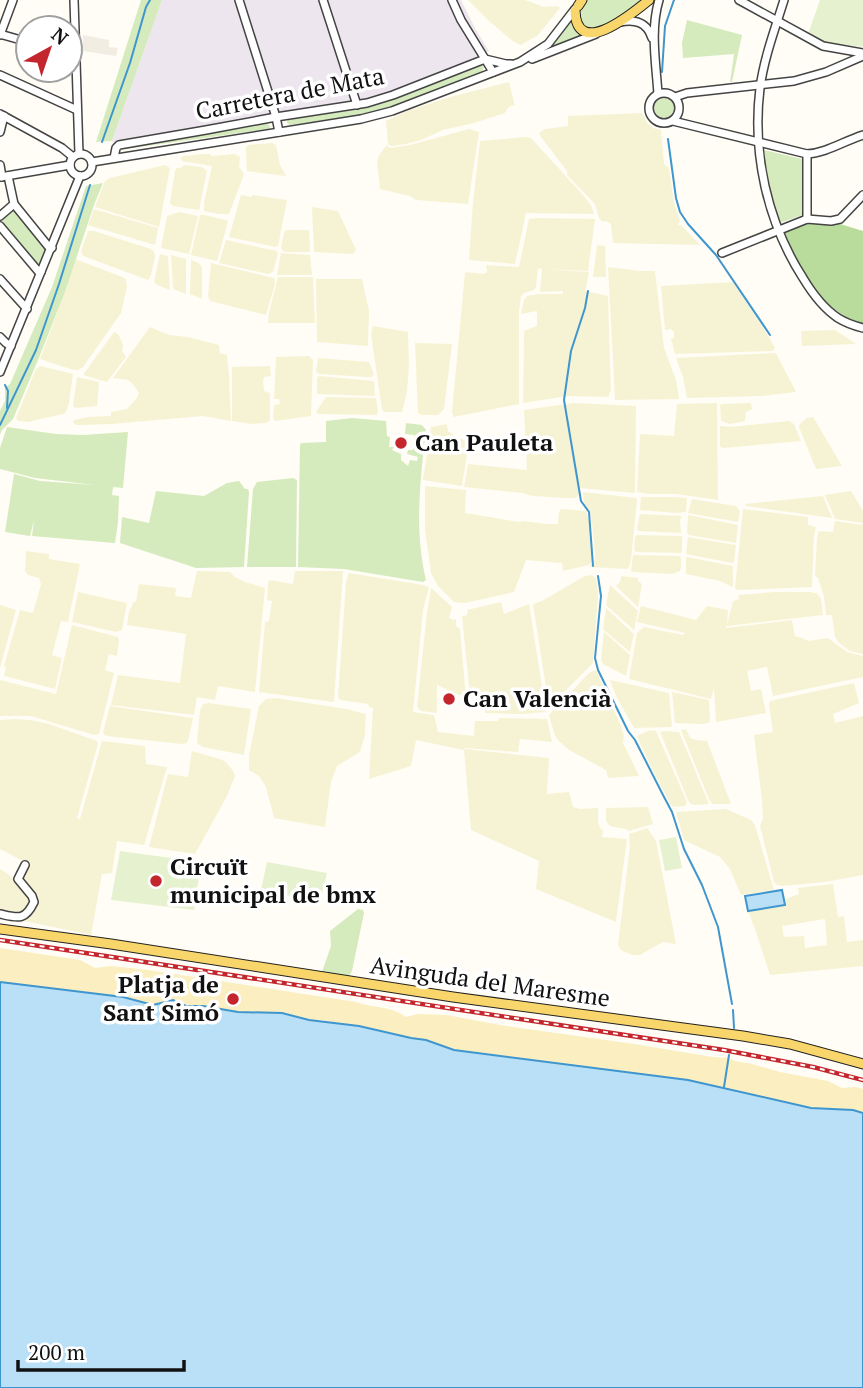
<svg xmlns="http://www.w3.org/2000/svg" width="863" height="1388" viewBox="0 0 863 1388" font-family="'PT Serif',serif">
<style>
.industrial{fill:#eee6ef}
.farmland{fill:#f6f3d4;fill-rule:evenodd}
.green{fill:#d5ebbd}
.forest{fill:#b9dc9c}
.sand{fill:#fbeec1}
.pitch{fill:#e6f2cf}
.plaza{fill:#f1ede2}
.water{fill:#b9e0f7;stroke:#3f96cf;stroke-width:2}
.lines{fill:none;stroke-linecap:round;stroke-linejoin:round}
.stream{stroke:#3f96cf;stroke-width:2}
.minor-casing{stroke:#444;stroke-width:10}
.major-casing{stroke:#222;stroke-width:11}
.minor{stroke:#fff;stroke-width:7}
.major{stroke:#f9d66b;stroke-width:9}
.rail-casing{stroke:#c4262e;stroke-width:4.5}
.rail{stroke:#fff;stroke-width:2;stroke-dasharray:5;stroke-linecap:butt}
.poi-dot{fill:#c4262e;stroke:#fff;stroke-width:2.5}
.labels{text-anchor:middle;stroke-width:7;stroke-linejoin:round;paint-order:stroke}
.street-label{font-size:24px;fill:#111;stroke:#fff}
.poi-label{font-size:24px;font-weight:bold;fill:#111;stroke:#fff;text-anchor:start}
</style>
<rect width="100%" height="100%" fill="#fffdf5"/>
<polygon class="industrial" points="162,0 461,0 476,30 489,51 393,95 119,145 111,141 113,138"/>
<g class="farmland">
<polygon points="468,0 525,0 544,7 558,6 560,8 538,35 521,45 514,42 489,21"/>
<polygon points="509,82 515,106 512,105 508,108 505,113 474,123 443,130 421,140 406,144 391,146 388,144 386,121 407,111 450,97"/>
<polygon points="642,113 648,124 653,128 661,130 664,164 669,168 674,202 680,221 678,225 682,226 700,245 613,243 611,224 606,221 603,222 599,218 595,204 567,175 567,171 541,137 539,133 545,129 568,126 568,116"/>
<polygon points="469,129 479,132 468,204 416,200 410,196 380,189 377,162 379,155 387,145 390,148 410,145"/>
<polygon points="527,137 531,138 583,195 591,205 594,214 526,213 515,264 469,260 473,202 480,141"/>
<polygon points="272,143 276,145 280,165 286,176 247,171 246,148 248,145"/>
<polygon points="204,154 210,154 212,156 234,154 240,157 239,167 244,174 229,214 219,214 204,211 204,202 212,166 182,161 181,159 181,157 184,156"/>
<polygon points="165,165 170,168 159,227 95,207 105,181 110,178"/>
<polygon points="184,165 202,167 207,171 199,210 173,206 170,203 175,171 177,168 181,168"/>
<polygon points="241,195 251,197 253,195 287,200 278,246 275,247 229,237"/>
<polygon points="312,207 338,211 356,250 353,254 314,252"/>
<polygon points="94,209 158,228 155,245 88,225"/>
<polygon points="179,212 198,216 189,254 161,248 167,216"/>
<polygon points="200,215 204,215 226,220 228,222 217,261 191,255"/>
<polygon points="538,218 595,219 588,271 544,269 589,272 585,291 608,296 611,392 609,393 609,397 568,396 523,403 524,331 537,326 537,311 521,314 524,300 527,296 538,294 563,294 563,291 540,292 542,269 537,268 538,269 536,287 534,290 524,293 521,296 519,312 519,404 454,417 452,412 465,272 484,274 487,272 486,265 519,267 529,219"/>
<polygon points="286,230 309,230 310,252 284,252 281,248 284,233"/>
<polygon points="88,231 94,231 151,249 154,252 155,256 151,275 148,280 83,256 81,251"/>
<polygon points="226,240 277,251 278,253 273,272 268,274 219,263"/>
<polygon points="597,245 605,246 606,277 593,277"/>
<polygon points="281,253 310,255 312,275 277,275"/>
<polygon points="160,254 168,256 170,290 157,285 154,282"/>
<polygon points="171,255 186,259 186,294 173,289"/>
<polygon points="75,259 125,278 127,286 121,313 83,367 78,370 73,370 40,359 67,286"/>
<polygon points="191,260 199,263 202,267 202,299 190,294"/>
<polygon points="211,263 274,278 275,284 266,315 210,301 208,296"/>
<polygon points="608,267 640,271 655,271 664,348 676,380 679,399 615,400"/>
<polygon points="278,277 313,277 315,323 268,323 269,312"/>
<polygon points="316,279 362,279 369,311 368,346 317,342"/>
<polygon points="733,282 769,337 775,348 773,351 675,354 671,339 674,337 674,332 671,329 665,330 661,286"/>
<polygon points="373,326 408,332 409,365 407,392 402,412 385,412 382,410 371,334"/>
<polygon points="150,327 169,335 188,337 219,345 220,353 227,355 229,376 231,421 203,416 112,424 81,425 76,425 73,422 74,420 88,417 111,416 111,412 127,409 137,398 139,393 132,383 128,380 113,378"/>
<polygon points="835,330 856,344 802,346 801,331"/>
<polygon points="114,332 118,334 121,340 123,345 122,351 126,357 107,382 83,375"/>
<polygon points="415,343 452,344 444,409 438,415 422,415 418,413"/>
<polygon points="776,353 796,392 761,396 687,398 683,377 676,358"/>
<polygon points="309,356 313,360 311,416 275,421 273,418 274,405 280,404 279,399 274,399 276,357"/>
<polygon points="318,358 369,362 374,374 372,377 366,377 320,374 316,372"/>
<polygon points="40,366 73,374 69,403 66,412 63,414 28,422 18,421 16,418 36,369"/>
<polygon points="270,366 271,376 264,377 263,381 264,391 270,393 270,420 266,423 252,424 232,421 232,367"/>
<polygon points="319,376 374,381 375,395 373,396 317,394 317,378"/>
<polygon points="77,377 99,382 97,406 76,408 73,406"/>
<polygon points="326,397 376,398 378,410 377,415 319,414 316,412"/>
<polygon points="574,403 636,406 635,493 580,488 578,496 575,498 566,498 533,496 522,493 464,487 468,464 527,470 524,410"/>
<polygon points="717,403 718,500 676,494 650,494 637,492 640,434 674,436 677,404"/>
<polygon points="751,403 752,409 746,412 745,421 730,424 721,421 720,405 722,404"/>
<polygon points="813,417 842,466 816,469 799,427 800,424 807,418"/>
<polygon points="789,421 794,424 801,441 724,448 720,447 720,426 731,427"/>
<polygon points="447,424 448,431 456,437 469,442 462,486 423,480 431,427"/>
<polygon points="425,486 466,490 465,513 519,522 524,521 546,524 558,524 559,512 561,509 586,511 590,524 593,560 589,565 563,571 562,563 526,560 514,592 465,603 454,602 438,586 431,573 425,530"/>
<polygon points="851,491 863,511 863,523 835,519 825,495"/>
<polygon points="583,492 636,498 637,500 631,560 629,567 627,569 589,567 594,562 595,555 592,522 590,511 584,505"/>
<polygon points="823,496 832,518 746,506 745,504"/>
<polygon points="641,497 674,497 687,498 686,512 676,513 640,510"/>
<polygon points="692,499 736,506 740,511 738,522 688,513"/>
<polygon points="743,509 808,517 808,525 816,527 814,536 812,587 737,590 735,588"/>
<polygon points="640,514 682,516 680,520 681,533 638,531 637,528"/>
<polygon points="688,515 738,525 736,543 689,535 687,533"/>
<polygon points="835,521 863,525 863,654 850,651 839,643 835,637 832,615 826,615 824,597 818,578 815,576 817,538 819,531 833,532"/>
<polygon points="637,535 682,536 682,552 680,553 636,552 634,550 635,537"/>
<polygon points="688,537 736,545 734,562 732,563 686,554"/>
<polygon points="26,551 49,554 49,559 80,564 68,622 61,621 52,655 62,658 55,689 4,676 6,667 4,666 20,610 33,613 41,584 39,578 28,575 25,571"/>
<polygon points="633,555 679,556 681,558 681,566 680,571 672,574 633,572 631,571"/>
<polygon points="687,557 733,566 733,586 732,587 720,581 686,574 686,558"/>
<polygon points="197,571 230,572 235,577 245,582 265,588 255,692 218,686 215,700 197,697 194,715 111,705 118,675 180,683 186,634 127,625 129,612 133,603 136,601 139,584 176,588 175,596 191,598"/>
<polygon points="295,571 343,571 334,702 259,692 265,622 269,621 272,601 267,600 268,583 270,580 293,584"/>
<polygon points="349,573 423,585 429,587 423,610 413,712 434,715 438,732 474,736 475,721 498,721 499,718 547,719 552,742 520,739 518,752 465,748 464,749 549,758 547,794 569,792 573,807 580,809 598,808 598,822 600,828 603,830 602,837 627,839 616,922 536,889 539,861 471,830 464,750 416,740 411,766 369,779 373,708 369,707 368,704 340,700 338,697 346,581"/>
<polygon points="591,575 595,577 597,582 598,597 593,663 549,707 533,604 542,601 585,576"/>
<polygon points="621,576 638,578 638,581 642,584 638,607 616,586 620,582"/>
<polygon points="610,585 638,611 634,630 606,605"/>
<polygon points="431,588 452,607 449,618 454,620 456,619 456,626 460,629 466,698 437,685 437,713 421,711 417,707 427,612"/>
<polygon points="78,592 127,603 122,630 116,632 72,622"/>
<polygon points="775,592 811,592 818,594 821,599 823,615 727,626 726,628 792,620 795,636 805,639 808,641 828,638 847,652 863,656 863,677 773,696 767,667 747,671 751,691 761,689 766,713 716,722 714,688 711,699 629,679 637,633 644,627 683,635 685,633 637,622 641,606 696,620 707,606 728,610 727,625 733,601 737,600 739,598 738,595"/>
<polygon points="501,602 504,614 529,604 546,712 521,714 485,713 483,695 470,696 462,616 466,616 468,612 467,610"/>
<polygon points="0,605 16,610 0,668"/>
<polygon points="606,608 634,634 630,652 603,629"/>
<polygon points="72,625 118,637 119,641 117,656 109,654 105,670 114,673 99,734 94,735 31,716 0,716 0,680 56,694"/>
<polygon points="604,632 630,655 626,676 603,664 601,659"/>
<polygon points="596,670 621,726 624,735 623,743 639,776 608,778 606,770 569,750 559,741 555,736 549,715 589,673"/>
<polygon points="610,680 669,693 672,727 634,728 616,696"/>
<polygon points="854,683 859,703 833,714 835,723 863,716 863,875 825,882 782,886 777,885 774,882 760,826 763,819 762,800 754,735 773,732 769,705 770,701"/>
<polygon points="672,692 709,700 710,722 704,724 675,723"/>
<polygon points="275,698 346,709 366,714 365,735 360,752 337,766 331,782 325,827 274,818 266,787 259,776 249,770 249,755 259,706 266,699"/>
<polygon points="209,703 251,709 244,755 203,747 197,743 200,710 203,704"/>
<polygon points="110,706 193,718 189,737 187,743 182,744 107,736 104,735 103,732"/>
<polygon points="15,719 30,720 49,724 97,741 98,744 77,818 80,819 102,741 145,746 146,764 167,767 144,845 117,841 112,873 102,874 91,935 24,921 34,910 37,903 37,897 20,879 25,862 0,849 0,720"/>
<polygon points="686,729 690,738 696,740 707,741 731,804 712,804 709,799 681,730"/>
<polygon points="650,730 656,731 687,802 685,806 673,807 671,805 650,765 637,736"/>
<polygon points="666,731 679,732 709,804 695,805 691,804 688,800 660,732"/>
<polygon points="192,751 220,759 226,762 233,771 235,776 227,796 195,854 149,847 168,774 188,777"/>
<polygon points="648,807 653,824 629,831 626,829 610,826 606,821 606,808"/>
<polygon points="726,809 751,820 755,825 774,890 741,895 730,869 720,857 684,840 676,812"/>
<polygon points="647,828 656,841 676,944 663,942 640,955 633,955 622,951 618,945 630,846 629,834"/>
<polygon points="0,869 8,874 27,892 30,899 27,907 22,912 0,910"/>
<path d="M833,884L838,917L844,916L847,942L863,940V966L770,975L756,932L748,911L785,905L786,899L799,894L798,888ZM825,919L827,945L805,948L804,936L784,937L782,926Z"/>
</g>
<g class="green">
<polygon points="141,0 162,0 113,138 111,141 96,142"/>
<path d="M585,0H646L631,11L594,30C577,24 574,15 585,0Z"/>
<polygon points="572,18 585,35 543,51"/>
<polygon points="687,20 742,35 732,82 730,82 734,54 683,58 682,43"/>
<polygon points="479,64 484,67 482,72 386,109 334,120 290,125 287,123 287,121 293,117 376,104"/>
<circle cx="664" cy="108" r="10"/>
<polygon points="266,123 270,126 269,129 125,149 125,146"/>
<polygon points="764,150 802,159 802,215 780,223 779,222 771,196 763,152"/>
<polygon points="103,183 94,205 65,292 38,360 13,419 2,430 0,435 0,411 5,401 5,388 10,384 52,287 86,186"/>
<polygon points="14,208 48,249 42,265 39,266 1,219"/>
<path d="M352,418L386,421L387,436L390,437L389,447H394L392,450L401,454V460L408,466L410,460L417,461L418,457L407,454L408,450H413L414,435L405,434L406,423L422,425L426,430C420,480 414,530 426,580L423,582L344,569L298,567L300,445L301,443L326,442V421Z"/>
<polygon points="7,427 56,434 83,435 128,432 123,488 113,487 112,495 119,496 118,522 115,543 32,536 34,520 30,536 5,532 14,474 40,481 95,485 35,478 0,469 0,448"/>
<polygon points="293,478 297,480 296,567 247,567 253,489 257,482"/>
<polygon points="239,481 245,489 248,489 249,492 244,567 196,568 120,543 122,517 149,523 156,491 204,496 227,483"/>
<polygon points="358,909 363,910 364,913 352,971 349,976 322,972 331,946 330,931"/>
</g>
<path class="forest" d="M810,222L837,223L863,231V324C829,312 814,292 797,261C791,252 785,241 784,231Z"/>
<path class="sand" d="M0,948L80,960L95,968L111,966L148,970L356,1002C373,1008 391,1006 406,1017L418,1014L447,1015L500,1025L634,1044L713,1057L729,1058L735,1061L752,1064L780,1072L828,1081L842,1088L856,1087L863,1089V1113L853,1110L811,1108L688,1080L454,1050L426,1040L411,1038L377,1030L321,1020H309L282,1013L238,1012L203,1006H186L173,1000L154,1005L123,997L0,982Z"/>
<g class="pitch">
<polygon points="820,0 863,0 863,47 824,42 808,34"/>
<polygon points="676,837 682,868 665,871 659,840"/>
<polygon points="120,851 201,862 194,910 111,900"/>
<polygon points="267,862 327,873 320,902 261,890"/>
</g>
<polygon class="plaza" points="83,35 109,40 109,47 118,48 116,56 83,51"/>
<g class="water">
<polygon points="782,890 785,905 748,911 745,896"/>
<polygon points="0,982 123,997 153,1005 173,1000 186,1006 203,1006 238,1012 282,1013 309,1020 359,1026 411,1038 426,1040 454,1050 688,1080 811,1108 853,1110 863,1113 863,1388 0,1388"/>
</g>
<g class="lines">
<g class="stream">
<polyline points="662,72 665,26 674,0"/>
<polyline points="668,139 676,198 680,212 688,224 716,255 770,335"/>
<polyline points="102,142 130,63 146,7 150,0"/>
<polyline points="588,291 585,308 571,351 564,400 581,501 589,512 593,566"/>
<polyline points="5,385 8,391 7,408"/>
<polyline points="0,425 36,350 59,284 90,185"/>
<polyline points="598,576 601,596 595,658 598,670 628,731 635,740 663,795 672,812 684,849 702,885 718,927 732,1004"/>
<polyline points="733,1010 734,1028"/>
<polyline points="724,1087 729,1055"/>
</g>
<g class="minor-casing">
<g id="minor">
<polyline points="74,0 79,154"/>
<polyline points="239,0 276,117 279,132"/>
<polyline points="323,0 357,105"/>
<polyline points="452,0 461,20 493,72"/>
<polyline points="739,0 823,46 863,53"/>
<path d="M784,0C775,29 764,58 760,88C752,153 767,222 803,278C812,293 823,308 838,318C846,323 855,326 863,328"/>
<path d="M620,22C635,19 647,22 652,38"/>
<polyline points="0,34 28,42"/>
<polyline points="0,35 13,0"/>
<polyline points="532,59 596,34"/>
<polyline points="0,75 77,110"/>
<circle cx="664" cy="108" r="15"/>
<path d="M658,94C656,63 650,30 659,0"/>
<polyline points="675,97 687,93 794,81 826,72 863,56"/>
<polyline points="0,114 62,148 73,157"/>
<path d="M673,121L807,154C826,153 844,141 863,135"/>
<polyline points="0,132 4,116"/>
<circle cx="81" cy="165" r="11"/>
<polyline points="807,154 807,219"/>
<polyline points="114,158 116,148 119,145 206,130 276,117 367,103 393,95 485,59 506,64 511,64"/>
<polyline points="92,162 361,119 392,111 520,62 548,44 575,9"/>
<polyline points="0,165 2,177"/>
<polyline points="0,177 70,165"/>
<polyline points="14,204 48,246 52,248"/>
<polyline points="0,216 14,204 8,176"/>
<polyline points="0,226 38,271 41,272"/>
<polyline points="722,253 807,219 831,221 840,219 863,195"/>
<polyline points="0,279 27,309"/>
<polyline points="0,337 6,343 11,346"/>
<polyline points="0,372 80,176"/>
<path d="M0,914C18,918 25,921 34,902L32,896L18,879L25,865"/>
</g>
</g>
<g class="major-casing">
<g id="major">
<polyline points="578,6 582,0"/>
<path d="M575,11C577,60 633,13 649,0"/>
<polyline points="0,929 111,944 453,997 743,1036 790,1044 863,1064"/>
</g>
</g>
<use href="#minor" class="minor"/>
<use href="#major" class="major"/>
<g class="rail-casing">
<polyline id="rail" points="0,940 724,1050 813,1067 863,1080"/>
</g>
<use href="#rail" class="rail"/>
</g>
<g class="poi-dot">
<circle cx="401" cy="443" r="7"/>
<circle cx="449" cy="699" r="7"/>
<circle cx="156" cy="881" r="7"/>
<circle cx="233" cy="999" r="7"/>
</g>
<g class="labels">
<g class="street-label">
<text transform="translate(290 94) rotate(-11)" y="8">Carretera de Mata</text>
<text transform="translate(490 982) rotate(8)" y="8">Avinguda del Maresme</text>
</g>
<g class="poi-label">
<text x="415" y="451">Can Pauleta</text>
<text x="463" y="707">Can Valencià</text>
<text x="170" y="875">Circuït<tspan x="170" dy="28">municipal de bmx</tspan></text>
<text x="219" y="993" text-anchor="end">Platja de<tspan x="219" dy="28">Sant Simó</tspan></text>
</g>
</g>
<g transform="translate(49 49) rotate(40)"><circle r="33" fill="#ffffff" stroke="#a0a0a0" stroke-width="2"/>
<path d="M0-5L12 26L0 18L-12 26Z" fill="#c4262e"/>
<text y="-10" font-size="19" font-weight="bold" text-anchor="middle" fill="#111111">N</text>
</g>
<path d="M18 1360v10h166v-10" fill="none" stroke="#111111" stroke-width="3.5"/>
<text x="28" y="1360" font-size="21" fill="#111111" stroke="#ffffff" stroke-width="5" paint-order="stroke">200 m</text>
</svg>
